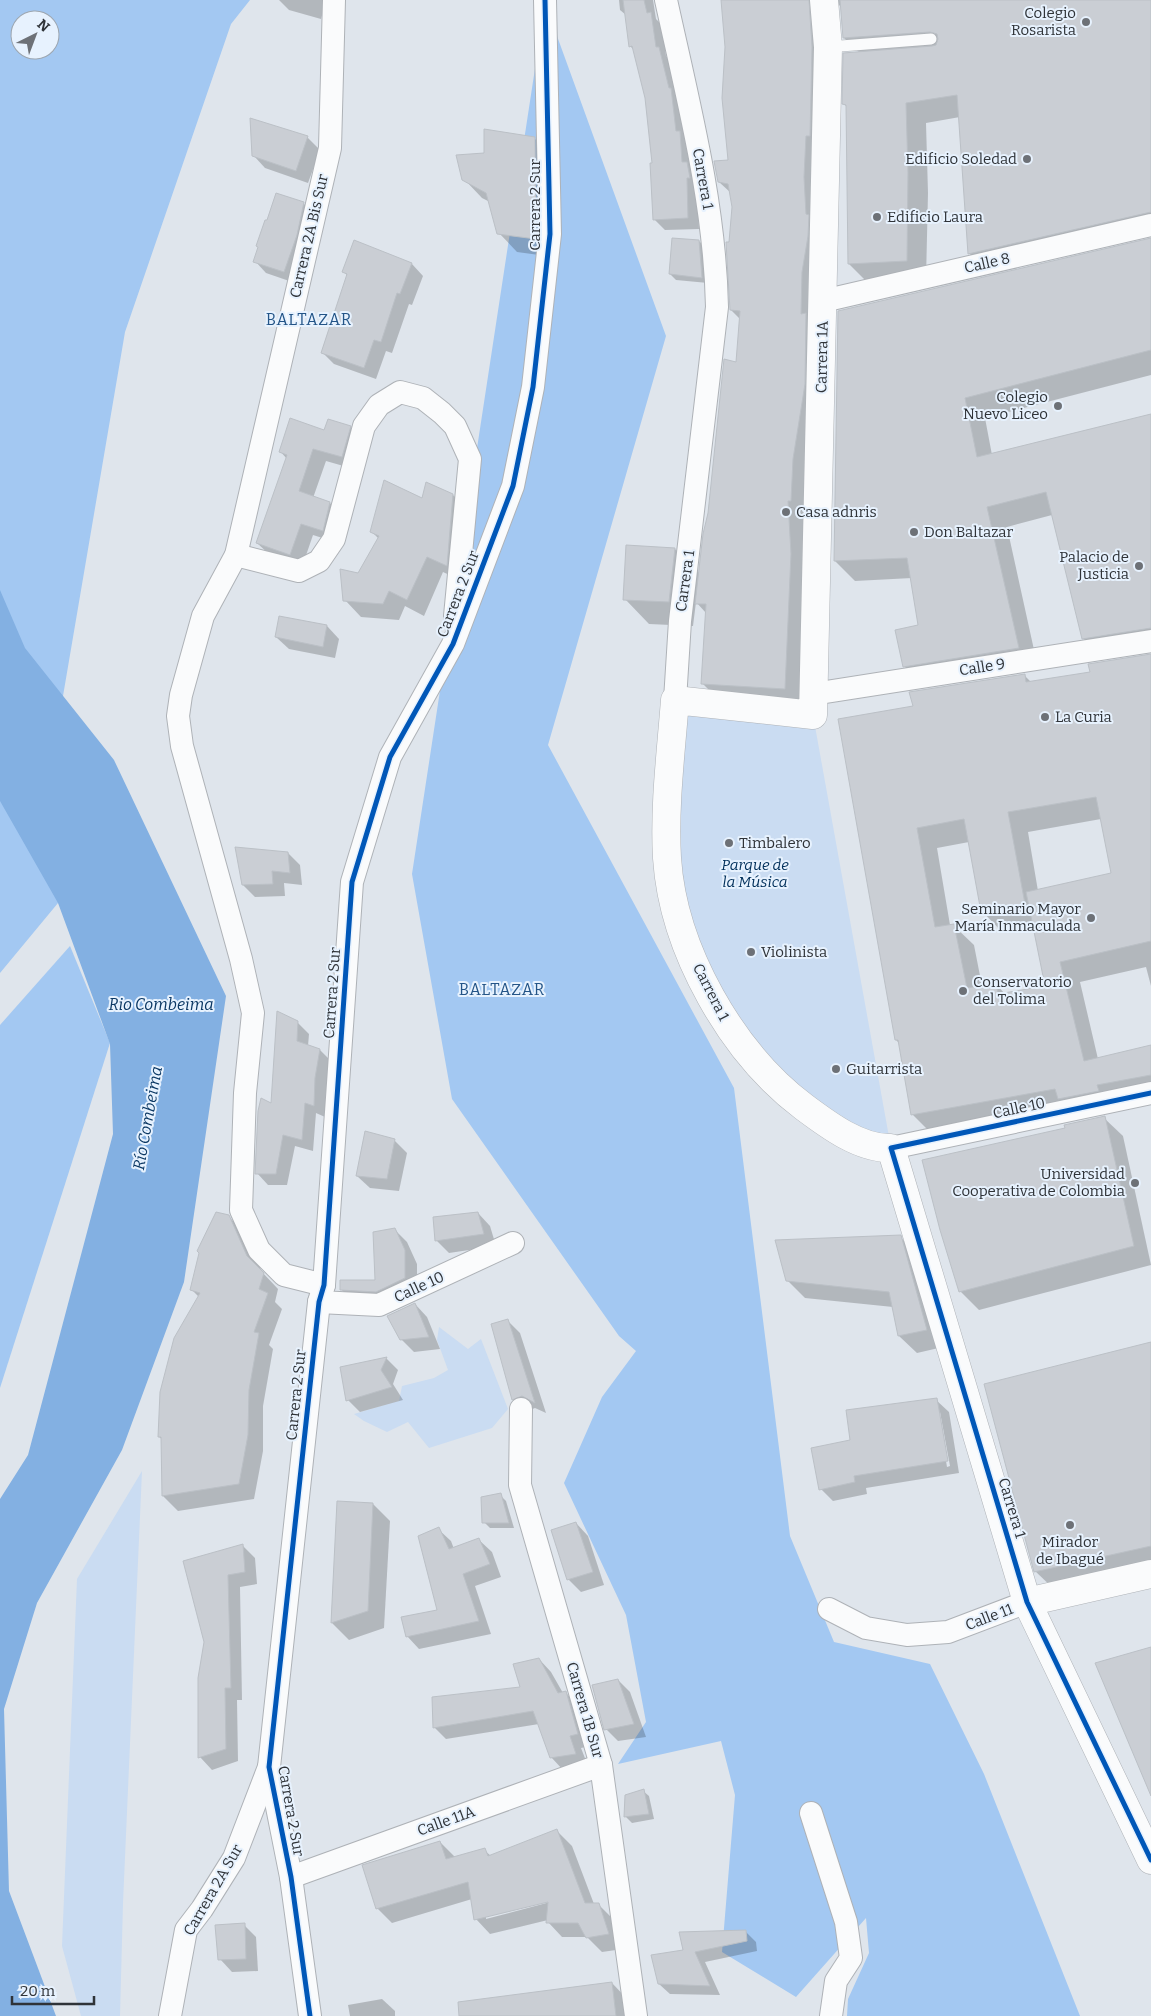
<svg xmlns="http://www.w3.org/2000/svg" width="1151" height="2016" viewBox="0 0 1151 2016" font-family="Bitter,serif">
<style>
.green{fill:#cadcf2}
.forest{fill:#a3c8f2;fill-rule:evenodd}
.water{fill:#83b0e2}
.shadow{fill:#0003;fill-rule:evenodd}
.building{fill:#caced4;stroke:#bbc0c6;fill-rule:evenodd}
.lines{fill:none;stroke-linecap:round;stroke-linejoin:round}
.service-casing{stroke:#aeb2b7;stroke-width:12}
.minor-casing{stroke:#aeb2b7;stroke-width:24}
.tertiary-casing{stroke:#aeb2b7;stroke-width:29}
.secondary-casing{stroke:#aeb2b7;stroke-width:29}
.service{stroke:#fafbfc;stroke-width:11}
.minor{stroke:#fafbfc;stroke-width:22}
.tertiary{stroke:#fafbfc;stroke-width:28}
.secondary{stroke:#fafbfc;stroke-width:28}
.cycleway-casing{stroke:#e7f2fe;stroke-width:8}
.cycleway{stroke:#0057b8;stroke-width:5}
.poi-dot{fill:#6d7177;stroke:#e7f2fe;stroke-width:2}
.labels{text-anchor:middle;stroke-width:4;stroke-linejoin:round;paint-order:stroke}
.poi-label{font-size:15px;fill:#2f3338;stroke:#e7f2fe;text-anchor:start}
.street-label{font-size:15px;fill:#2f3338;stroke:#e7f2fe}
.park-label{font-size:15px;font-style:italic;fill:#012f5a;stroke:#e7f2fe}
.neighbourhood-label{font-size:16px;letter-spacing:1px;fill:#235487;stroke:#e7f2fe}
.water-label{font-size:16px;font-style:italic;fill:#0a3763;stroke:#e7f2fe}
</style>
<rect width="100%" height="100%" fill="#dfe5ec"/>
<g class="green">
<polygon points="675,700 813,715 891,1148 759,1066 679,921"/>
<polygon points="439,1327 468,1349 481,1339 508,1409 492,1428 429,1448 408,1422 387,1432 364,1421 354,1414 399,1401 402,1386 434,1378 448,1370 437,1340"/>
<polygon points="142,1471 123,1903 120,2016 81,2016 62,1946 77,1579"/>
</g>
<g class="forest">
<path d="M0,0H250L231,24L125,332L63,696L58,903L0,973ZM20,20H50V50H20Z"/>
<polygon points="545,3 666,336 548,745 734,1088 790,1536 834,1642 930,1664 984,1774 1080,2016 847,2016 848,1999 869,1953 866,1918 796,1997 722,1952 735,1795 721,1741 618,1764 646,1722 626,1615 564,1483 602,1397 636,1351 619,1336 452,1099 412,874"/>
<polygon points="70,946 110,1043 0,1388 0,1025"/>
</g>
<polygon class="water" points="0,590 25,648 114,760 226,996 184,1282 122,1450 37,1603 4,1709 9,1891 56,2016 0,2016 0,1499 28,1455 113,1134 110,1044 58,903 0,801"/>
<g class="shadow">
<polygon points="279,0 326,0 321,19 289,10"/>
<polygon points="619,0 653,0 656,19 662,25 666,56 669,59 697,188 699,229 665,230 654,219 654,165 646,98 634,50 630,46 626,15 620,10"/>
<polygon points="722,0 1151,0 1151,236 989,274 969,253 960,117 926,123 928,193 926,280 869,284 849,264 848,108 844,104 860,53 844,38 841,5 835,7 804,709 723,704 703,684 706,613 696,602 693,626 649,624 625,599 675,549 700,574 737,363 740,319 731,310 730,244 733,207 731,193 719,182 729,161 726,47"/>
<polygon points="307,137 320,150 308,183 265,168 253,155"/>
<polygon points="534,138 553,157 554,257 517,252 499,233 490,202 482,198 464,179 486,154"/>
<polygon points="303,203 315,215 295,283 266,273 255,261"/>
<polygon points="1151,240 1151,375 985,418 992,455 1151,415 1151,651 1103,658 1083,638 1052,515 1007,527 1038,668 925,686 904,666 920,626 912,578 855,581 835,561 839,312"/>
<polygon points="699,241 705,247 708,283 676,280 670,274"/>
<polygon points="412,264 423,276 412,305 409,304 392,353 386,351 376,379 334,364 322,352 348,276 343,271"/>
<polygon points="350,427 362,439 354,469 326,461 313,498 330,503 342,516 335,542 313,535 302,567 270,555 257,543 287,459 280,451 325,432"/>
<polygon points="453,495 469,511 462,581 443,572 424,616 405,606 399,620 361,617 345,600 379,539 371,531 423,500"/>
<polygon points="327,626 339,639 335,658 289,649 276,637"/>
<path d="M1151,655V986L1146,967L1080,982L1098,1059L1151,1047V1099L932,1134L912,1114L900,1044L896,1040L914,707L1024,675L1031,682L1091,673ZM1101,819L1112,874L1038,891L1028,832ZM969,842L982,911L1002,932L1034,926L1046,987L1005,994L996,984L982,986L974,945L953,925H950L937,848Z"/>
<polygon points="288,853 300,865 302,885 284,883 285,896 255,897 243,885"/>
<polygon points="297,1022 309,1034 308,1046 320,1050 331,1061 326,1090 325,1117 316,1113 313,1151 295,1146 287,1185 268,1185 257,1173 272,1105"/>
<polygon points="1104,1118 1123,1136 1151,1265 979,1310 960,1291 1066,1128"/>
<polygon points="395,1141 407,1153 399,1191 370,1188 357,1176"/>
<polygon points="478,1213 490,1226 496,1246 449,1253 437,1241"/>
<polygon points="228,1216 244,1232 262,1272 278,1289 275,1302 282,1309 269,1345 273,1349 263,1406 263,1451 254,1499 178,1511 163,1496 163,1440 159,1437 199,1297 192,1290"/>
<polygon points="395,1230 407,1242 417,1264 417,1291 353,1302 341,1289 377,1281"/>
<polygon points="900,1237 918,1254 943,1347 917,1353 899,1336 893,1307 805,1298 787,1280"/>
<polygon points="415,1304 427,1317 440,1349 414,1352 401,1339"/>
<polygon points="508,1321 520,1333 546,1413 535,1408 525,1412 513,1400"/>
<polygon points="1151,1343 1151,1571 1056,1591 1035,1571"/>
<polygon points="386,1358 398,1370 393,1384 403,1400 360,1412 348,1400"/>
<path d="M936,1400L949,1412L959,1473L866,1488L867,1494L833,1501L821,1489L851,1441ZM938,1412H940L950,1466L947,1467Z"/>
<polygon points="500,1495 506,1501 514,1528 490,1528 484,1522"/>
<polygon points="338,1502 373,1504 390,1521 384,1628 349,1640 332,1623"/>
<polygon points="576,1523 588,1536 604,1585 581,1592 568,1579"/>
<polygon points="438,1529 451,1541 454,1549 479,1540 492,1552 501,1577 475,1586 491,1634 419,1649 407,1636 439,1611"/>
<polygon points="243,1546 255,1558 257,1584 240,1587 242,1700 237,1700 238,1761 212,1770 200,1757 205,1642 184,1562"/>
<polygon points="539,1659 551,1672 563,1693 566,1693 578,1705 590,1746 581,1748 588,1766 563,1770 551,1757 539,1724 446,1739 434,1727 522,1688"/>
<polygon points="618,1680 630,1692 646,1737 618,1741 606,1729"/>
<polygon points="643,1791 649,1796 654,1819 632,1823 626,1817 626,1796"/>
<path d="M557,1831L572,1846L594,1904H598L613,1919L623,1949L602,1952L587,1937H562L548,1922V1920L490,1934L476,1919L472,1899L392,1923L377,1908L440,1842L455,1857L484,1850L491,1856ZM554,1899V1901L486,1919V1916Z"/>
<polygon points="244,1925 256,1937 258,1971 232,1972 220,1959"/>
<polygon points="745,1931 756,1942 757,1951 705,1962 720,1995 670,1994 659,1984 684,1951"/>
<polygon points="612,1983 630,2002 632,2016 489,2016"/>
<polygon points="382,1999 395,2011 395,2016 350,2016 348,2005"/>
</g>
<g class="building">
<polygon points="623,0 644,0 647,13 651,12 656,47 659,47 669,88 671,88 676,131 680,131 682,162 687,162 690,178 687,178 688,218 653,220 650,163 652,163 645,98 632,46 629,47"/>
<polygon points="721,0 809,0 812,47 810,136 806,136 804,177 806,214 809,215 808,236 802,272 801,314 806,313 805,384 793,459 791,501 788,501 791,554 785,689 701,684 706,604 695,604 703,534 708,513 724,359 736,362 740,311 730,310 726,242 729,242 732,207 728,184 718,182 714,161 728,160 722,98 725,47"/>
<polygon points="840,0 1151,0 1151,212 968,254 957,95 906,103 908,172 907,261 848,264 846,105 842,104 843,53 932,46 936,45 938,39 937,34 930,32 843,38"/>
<polygon points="250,118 308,136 296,171 252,156"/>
<polygon points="484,129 535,137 536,239 497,234 486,193 462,180 456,155 484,153"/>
<polygon points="276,193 304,202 297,235 284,272 253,262 258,247 256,246 265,220 267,220"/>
<polygon points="672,238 699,240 702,278 669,274"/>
<polygon points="1151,238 1151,350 965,398 977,457 1151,414 1151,628 1082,639 1046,492 987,507 1019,648 903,667 895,630 918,625 907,558 834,561 838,311"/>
<polygon points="354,240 412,263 400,294 397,293 381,342 374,340 364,368 321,353 347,274 342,272"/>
<polygon points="290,418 324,430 328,419 351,426 342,457 313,449 299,491 330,502 323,531 301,524 290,555 256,543 287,455 279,452"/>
<polygon points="384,480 422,498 426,482 453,494 447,566 427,557 407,600 389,591 383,604 343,601 340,569 358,573 379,536 370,532"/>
<polygon points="626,545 675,548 669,602 623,600"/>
<polygon points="279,616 327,625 323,647 275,637"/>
<path d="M1151,654V941L1060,962L1084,1061L1151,1045V1075L1097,1085L1099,1091L1058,1099L1055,1089L911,1115L898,1040H895L838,719L913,706L909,692L1025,674L1026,682L1090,672L1088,664ZM1096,797L1111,873L1026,892L1045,986L998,994L996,983L967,988L954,924L935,927L917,828L964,819L981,912L1025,904L1008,812Z"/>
<polygon points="235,847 288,852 290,873 272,871 273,884 242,885"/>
<polygon points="277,1011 298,1021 297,1041 320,1049 315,1078 314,1106 305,1103 302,1140 283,1135 276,1174 255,1174 258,1111 261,1098 271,1103"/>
<polygon points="1105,1116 1134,1246 959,1292 940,1230 922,1160 1065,1128 1064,1125"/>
<polygon points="365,1131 395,1139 387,1179 356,1176"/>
<polygon points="216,1212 229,1215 247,1256 264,1273 259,1289 268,1293 254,1332 259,1333 249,1390 248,1435 239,1484 162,1496 161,1437 158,1437 160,1392 174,1338 200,1293 190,1290 199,1253 197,1251"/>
<polygon points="478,1212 484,1234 435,1241 433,1217"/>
<polygon points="395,1228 405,1250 405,1278 376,1292 340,1290 340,1280 375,1280 373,1232"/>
<polygon points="901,1235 927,1330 898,1336 889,1292 786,1281 775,1240"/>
<polygon points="415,1303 429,1337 400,1340 387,1316"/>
<polygon points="508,1319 535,1403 522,1396 512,1400 491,1324"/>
<polygon points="1151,1342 1151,1546 1034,1572 984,1384"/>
<polygon points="387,1357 381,1370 392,1387 346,1401 340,1367"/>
<polygon points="937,1398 948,1461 854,1476 855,1482 819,1490 811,1448 850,1440 846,1410"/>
<polygon points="501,1493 509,1523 482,1523 481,1497"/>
<polygon points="337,1501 373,1503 368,1611 331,1623"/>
<polygon points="576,1522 593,1572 567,1580 551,1530"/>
<polygon points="439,1527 449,1549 479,1538 490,1564 463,1574 479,1621 406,1637 401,1617 437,1610 418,1536"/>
<polygon points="243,1544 245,1572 228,1575 231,1688 225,1688 226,1749 198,1758 198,1678 204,1642 183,1561"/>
<polygon points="1151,1647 1151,1796 1095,1663"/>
<polygon points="539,1658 558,1693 566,1691 578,1734 570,1736 576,1754 550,1758 533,1711 433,1728 432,1697 520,1687 513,1664"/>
<polygon points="618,1679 634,1724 604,1730 592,1685"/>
<polygon points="644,1789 649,1814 624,1817 625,1795"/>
<polygon points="557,1829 585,1903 599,1903 609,1934 586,1938 578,1923 546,1923 548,1902 474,1920 468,1882 376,1909 362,1865 440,1841 446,1859 485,1848 488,1856"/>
<polygon points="245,1923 246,1959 218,1960 215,1925"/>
<polygon points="746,1930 747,1941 695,1952 710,1986 658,1984 651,1955 683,1950 679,1932"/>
<polygon points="612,1982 616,2016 459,2016 458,2002"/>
</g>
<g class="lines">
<g class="service-casing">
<polyline id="service" points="828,47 931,39"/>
</g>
<g class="minor-casing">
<g id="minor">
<path d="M666,0C688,101 715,203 717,307L680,621L675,700"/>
<polyline points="823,301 1151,225"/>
<polyline points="236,555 299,571 319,561 334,539 364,426 379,405 400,392 423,398 442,413 455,426 470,459 455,616"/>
<polyline points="813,694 1151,641"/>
<polyline points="891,1148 1151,1093"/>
<polyline points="324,1285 284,1275 259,1250 241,1210 245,1093 253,1013 241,959 182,746 178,716 181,695 203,616 236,555 330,148 334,0"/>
<polyline points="319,1302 379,1305 513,1243"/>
<polyline points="521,1409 520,1485 601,1765 636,2016"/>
<polyline points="829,1609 866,1628 907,1635 948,1632 1027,1602"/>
<polyline points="811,1813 846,1922 851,1958 836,1981 831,2016"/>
<polyline points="291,1877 601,1765"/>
<polyline points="170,2016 186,1930 202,1909 234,1858 269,1767"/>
<polyline points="310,2016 291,1877 269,1767 319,1302 324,1285 352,882 390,757 453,644 513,486 533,387 550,234 545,0"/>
</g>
</g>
<g class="tertiary-casing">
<path id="tertiary" d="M824,0L828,47L813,715L675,700C671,752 664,806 667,858C673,950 732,1053 804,1107C828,1125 860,1149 891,1148L1027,1602"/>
</g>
<g class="secondary-casing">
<polyline id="secondary" points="1151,1574 1027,1602 1151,1860"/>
</g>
<use href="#service" class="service"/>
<use href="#minor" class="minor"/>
<use href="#tertiary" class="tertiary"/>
<use href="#secondary" class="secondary"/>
<g class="cycleway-casing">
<g id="cycleway">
<polyline points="1151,1093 891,1148 1027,1602 1151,1860"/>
<polyline points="310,2016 291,1877 269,1767 319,1302 324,1285 352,882 390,757 453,644 513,486 533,387 550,234 545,0"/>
</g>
</g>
<use href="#cycleway" class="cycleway"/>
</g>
<g class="poi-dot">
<circle cx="1086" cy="22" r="5"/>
<circle cx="1027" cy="159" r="5"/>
<circle cx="877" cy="217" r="5"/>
<circle cx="1058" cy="406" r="5"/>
<circle cx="786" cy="512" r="5"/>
<circle cx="914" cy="532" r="5"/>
<circle cx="1139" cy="566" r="5"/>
<circle cx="1045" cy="717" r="5"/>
<circle cx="729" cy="843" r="5"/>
<circle cx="1091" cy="918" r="5"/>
<circle cx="751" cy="952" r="5"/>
<circle cx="963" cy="991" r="5"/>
<circle cx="836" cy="1069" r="5"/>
<circle cx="1135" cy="1183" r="5"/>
<circle cx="1070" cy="1525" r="5"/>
</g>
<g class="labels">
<g class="poi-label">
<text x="1076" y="18" text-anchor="end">Colegio<tspan x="1076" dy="17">Rosarista</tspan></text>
<text x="1017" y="164" text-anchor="end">Edificio Soledad</text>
<text x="887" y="222">Edificio Laura</text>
<text x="1048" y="402" text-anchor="end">Colegio<tspan x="1048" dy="17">Nuevo Liceo</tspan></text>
<text x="796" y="517">Casa adnris</text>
<text x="924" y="537">Don Baltazar</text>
<text x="1129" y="562" text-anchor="end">Palacio de<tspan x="1129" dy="17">Justicia</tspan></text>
<text x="1055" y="722">La Curia</text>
<text x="739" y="848">Timbalero</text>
<text x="1081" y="914" text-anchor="end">Seminario Mayor<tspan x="1081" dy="17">María Inmaculada</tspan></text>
<text x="761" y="957">Violinista</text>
<text x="973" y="987">Conservatorio<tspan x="973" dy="17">del Tolima</tspan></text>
<text x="846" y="1074">Guitarrista</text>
<text x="1125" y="1179" text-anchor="end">Universidad<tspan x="1125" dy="17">Cooperativa de Colombia</tspan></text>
<text x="1070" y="1547" text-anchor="middle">Mirador<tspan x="1070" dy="17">de Ibagué</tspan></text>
</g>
<g class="street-label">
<text transform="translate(703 179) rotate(80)" y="5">Carrera 1</text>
<text transform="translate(535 205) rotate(-90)" y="5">Carrera 2 Sur</text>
<text transform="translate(309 236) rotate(-77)" y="5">Carrera 2A Bis Sur</text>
<text transform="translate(987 263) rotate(-13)" y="5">Calle 8</text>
<text transform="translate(822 357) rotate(-89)" y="5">Carrera 1A</text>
<text transform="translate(685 581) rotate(-82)" y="5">Carrera 1</text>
<text transform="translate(458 594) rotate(-69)" y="5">Carrera 2 Sur</text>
<text transform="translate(982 667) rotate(-9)" y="5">Calle 9</text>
<text transform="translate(711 992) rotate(63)" y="5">Carrera 1</text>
<text transform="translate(332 993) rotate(-86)" y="5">Carrera 2 Sur</text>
<text transform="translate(1019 1108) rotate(-12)" y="5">Calle 10</text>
<text transform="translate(419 1287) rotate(-25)" y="5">Calle 10</text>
<text transform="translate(296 1395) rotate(-84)" y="5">Carrera 2 Sur</text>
<text transform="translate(1012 1508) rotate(73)" y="5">Carrera 1</text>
<text transform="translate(989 1617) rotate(-21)" y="5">Calle 11</text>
<text transform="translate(585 1710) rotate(74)" y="5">Carrera 1B Sur</text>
<text transform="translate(291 1811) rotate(80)" y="5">Carrera 2 Sur</text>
<text transform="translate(446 1821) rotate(-20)" y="5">Calle 11A</text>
<text transform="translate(213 1890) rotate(-60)" y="5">Carrera 2A Sur</text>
</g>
<g class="park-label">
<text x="755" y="870">Parque de<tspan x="755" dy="17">la Música</tspan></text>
</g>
<g class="neighbourhood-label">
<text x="309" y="325">BALTAZAR</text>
<text x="502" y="995">BALTAZAR</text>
</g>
<g class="water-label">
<text x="161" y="1010">Rio Combeima</text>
<text transform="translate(147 1118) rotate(-80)" y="6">Río Combeima</text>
</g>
</g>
<g transform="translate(35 35) rotate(42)"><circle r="24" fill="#e7f2fe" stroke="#9da6af"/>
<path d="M0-4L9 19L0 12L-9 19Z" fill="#6d7177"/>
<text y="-8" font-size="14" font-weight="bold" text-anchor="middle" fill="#2f3338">N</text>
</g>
<path d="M12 1996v8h82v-8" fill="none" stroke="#2f3338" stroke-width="2.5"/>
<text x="20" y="1996" font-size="15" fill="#2f3338" stroke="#e7f2fe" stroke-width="4" paint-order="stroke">20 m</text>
</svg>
